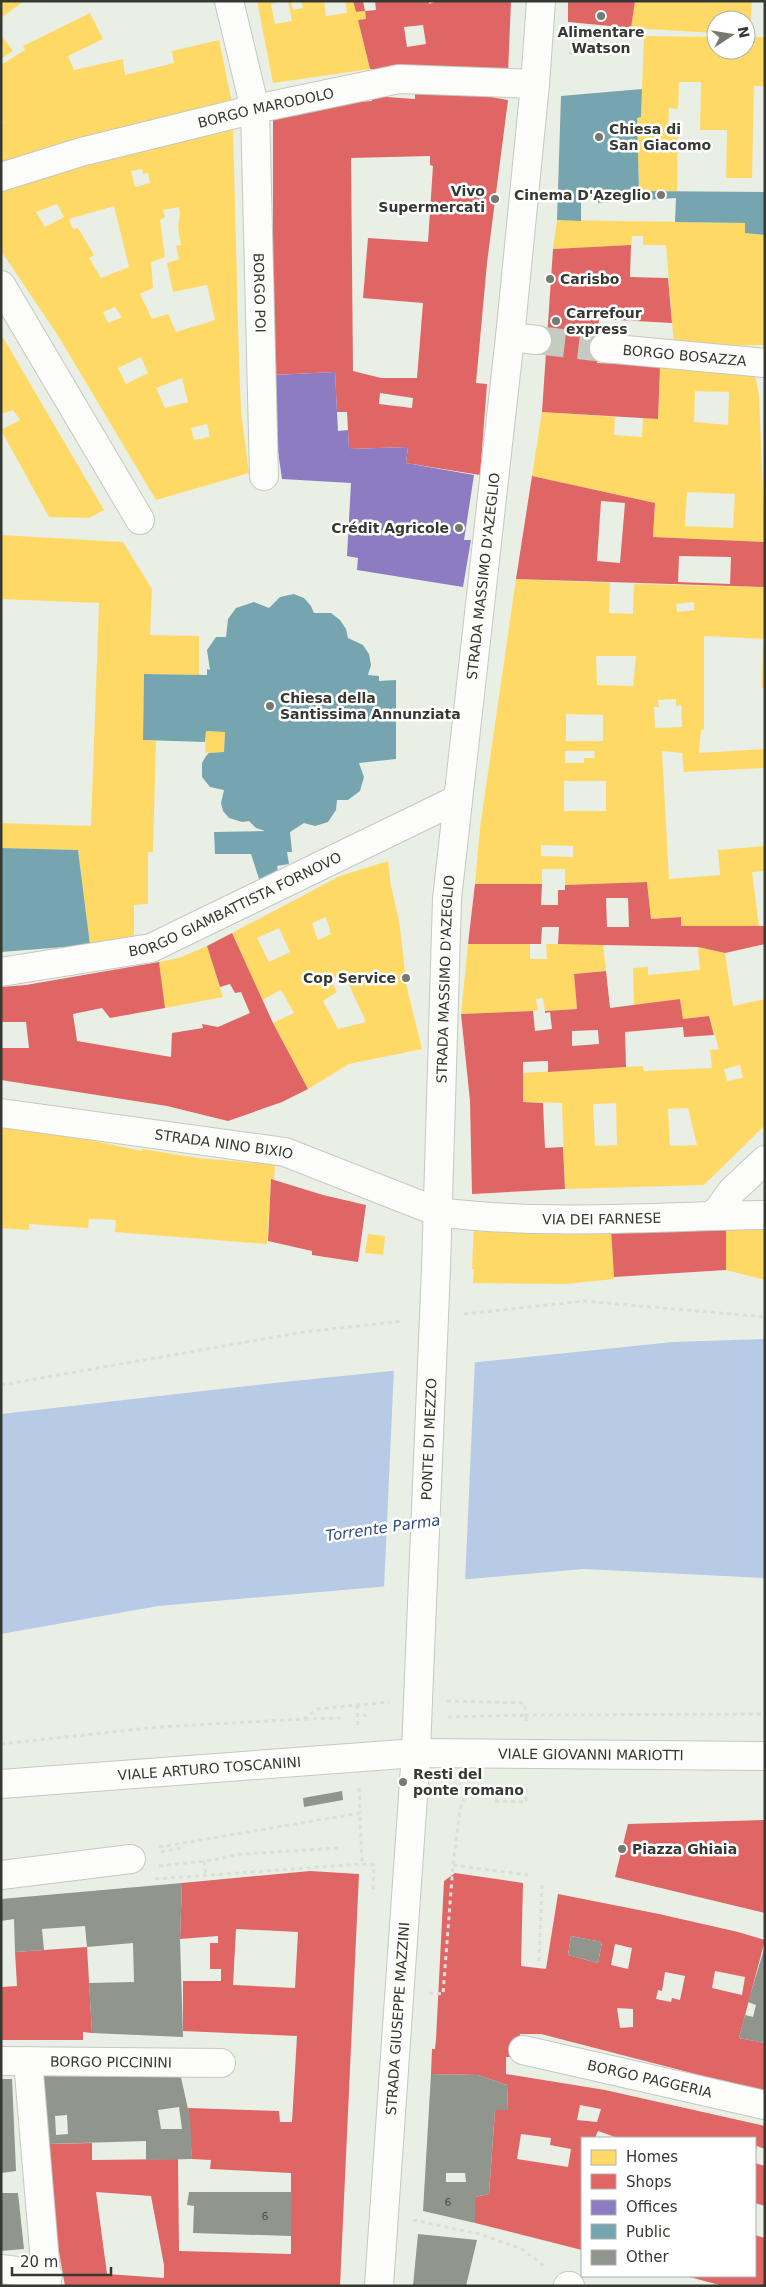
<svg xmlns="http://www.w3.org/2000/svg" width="766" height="2287" viewBox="0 0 766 2287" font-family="'DejaVu Sans',sans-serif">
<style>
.water{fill:#b8cbe6}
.pier{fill:#e9efe4}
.homes{fill:#ffd966;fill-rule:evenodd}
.shops{fill:#e06666;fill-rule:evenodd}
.offices{fill:#8e7cc3}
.public{fill:#76a5af}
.building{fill:#90958d;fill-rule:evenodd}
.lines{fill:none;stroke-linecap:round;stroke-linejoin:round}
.minor-tunnel{stroke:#c5cbc0;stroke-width:28;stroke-dasharray:28 14;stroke-linecap:butt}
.minor-casing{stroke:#c5c9c1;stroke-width:30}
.path{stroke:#dcdedb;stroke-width:3;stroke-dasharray:4 4;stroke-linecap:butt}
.minor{stroke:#fcfdfb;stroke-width:28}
.minor-bridge-casing{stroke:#c5c9c1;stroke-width:30;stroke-linecap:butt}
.minor-bridge{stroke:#fcfdfb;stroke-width:28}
.poi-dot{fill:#757970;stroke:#fff;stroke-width:2}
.labels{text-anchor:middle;stroke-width:5;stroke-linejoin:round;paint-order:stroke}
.number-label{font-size:11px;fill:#4c5049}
.poi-label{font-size:14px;font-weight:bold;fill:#363932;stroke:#fff;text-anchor:start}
.street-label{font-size:14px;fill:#363932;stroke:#fff}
.water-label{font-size:15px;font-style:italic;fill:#2c497f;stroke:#fff}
</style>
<rect width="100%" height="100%" fill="#e9efe4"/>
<polygon class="water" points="765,1339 765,1578 584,1569 158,1606 1,1634 1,1414 274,1383 673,1342"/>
<polygon class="pier" points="475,1359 465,1582 384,1589 394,1368"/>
<g class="homes">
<polygon points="1,1 24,1 1,18"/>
<polygon points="257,1 282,1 271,4 275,24 292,21 288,1 291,1 293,10 303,8 301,1 324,1 326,16 347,13 345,1 353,1 356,12 365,11 366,19 358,20 370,69 273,83"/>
<polygon points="635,1 752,1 750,35 746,35 746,20 716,20 716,33 631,28"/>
<polygon points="90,13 103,39 68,56 74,70 123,59 125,75 174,63 172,51 219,40 232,103 1,167 1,124 4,123 1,119 1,65 25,50 23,46"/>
<polygon points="1,35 13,51 1,59"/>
<polygon points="644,36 716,37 716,50 746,50 746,37 765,37 765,86 754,86 752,178 726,178 727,130 700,130 701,82 679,82 678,109 669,108 668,131 678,131 677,191 639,191 637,118 641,117"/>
<path d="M233,129L239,360L241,411L249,473L156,500L57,334L1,251V189L74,165ZM142,169L143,174L148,173L150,183L135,187L131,171ZM57,204L64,217L45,227L36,212ZM114,206L129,267L101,278L89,258L94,255L78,228L73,229L69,219ZM179,207L180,213L178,227L181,245L176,246L179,259L167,263L173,292L207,285L215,320L176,332L168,314L152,319L140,294L153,288L151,262L165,257L160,220L165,217L163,210ZM115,307L122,317L108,323L103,312ZM141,357L148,373L126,384L118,368ZM182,378L188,402L165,408L156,388ZM207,424L210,437L194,440L191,428Z"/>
<polygon points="557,220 745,223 745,233 765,235 765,345 674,346 666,245 643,245 643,236 632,236 631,245 553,249"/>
<polygon points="1,334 104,510 89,518 49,517 1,430 20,420 13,410 1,414"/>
<path d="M660,366L754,370L759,395L765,542L653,537L655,503L532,476L542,412L615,417L614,435L642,437L643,418L658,419ZM695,391L729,392L728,425L694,422ZM687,492L735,494L733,528L685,526Z"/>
<polygon points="1,535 123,542 152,589 150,635 199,636 199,675 144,674 143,740 156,741 153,852 148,852 148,904 134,905 134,935 107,943 90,945 78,850 1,848 1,823 91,826 99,603 1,599"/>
<path d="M516,579L610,583L609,613L633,614L634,584L765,587V639L704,636V729L701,730L699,753L765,749V768L684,772L682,753L662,751L669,879L720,875L718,850L765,846V871L752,872L759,926H681V917L651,919L647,882L565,885V869H542V884H475L480,828ZM694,602V610L677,612L676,604ZM596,656H636L633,686L597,685ZM676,699V706L681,705L682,727L655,728L654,707H659L658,700ZM566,714L603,715V741H566ZM565,751H594L595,758H584V763H565ZM564,781H606V811H564ZM541,845L573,846V857L541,856Z"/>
<polygon points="763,644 765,644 765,689 762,688"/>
<polygon points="206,731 225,732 224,752 205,753"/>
<path d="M388,861L391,886L399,920L407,988L422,1049L349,1064L308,1089L273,1023L294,1013L281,990L262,1000L232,933L340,876ZM326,917L331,934L318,940L312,923ZM279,928L290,952L269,962L257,938ZM344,974L366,1022L338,1029L323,1001L337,992L331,980Z"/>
<polygon points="468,944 530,944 530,959 547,959 546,944 603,944 606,971 574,974 577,1009 545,1011 543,998 536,999 538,1010 533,1011 461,1014"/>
<polygon points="207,946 223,997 165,1008 159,962 179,958"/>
<path d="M698,947L725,953L733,1006L765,999V1125L704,1185L565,1189L562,1103L523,1102V1073L643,1066L644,1071L712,1068L710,1050L719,1049L709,1016L683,1019L680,999L634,1005L633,968L648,967V975L700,970ZM740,1065L743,1078L727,1081L724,1069ZM616,1103L617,1145L595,1146L593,1104ZM688,1108L697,1145L670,1146L668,1109Z"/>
<polygon points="1,1128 66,1135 142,1151 142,1149 198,1158 275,1165 274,1180 271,1179 267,1244 115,1232 116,1220 96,1219 89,1219 88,1228 29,1224 29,1230 1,1228"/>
<polygon points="474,1225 611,1229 614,1279 566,1284 473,1283 474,1269 472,1269"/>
<polygon points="765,1226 765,1280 726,1270 726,1227"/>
<polygon points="368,1234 385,1236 383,1255 365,1253"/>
</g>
<g class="shops">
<polygon points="353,1 363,1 365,11 356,12"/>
<path d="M375,1H429V4L437,1H511L508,73L370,69L358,20L366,19L365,11L376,10ZM423,25L426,44L407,47L404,27Z"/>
<polygon points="568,1 635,1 631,28 568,22"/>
<path d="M462,92L508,100L487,263L476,383L487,384L480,475L406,463L408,447L349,449L347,412H337L335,372L273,375V117L346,103L372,101V96L415,99V93L462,95ZM430,156V165L433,166L428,242L368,238L363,298L423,303L417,378H381L353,371L351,158ZM380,393L413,398L412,408L379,404Z"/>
<polygon points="631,245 630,277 668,278 672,323 599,319 597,363 660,366 658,419 542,412 553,249"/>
<path d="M532,476L655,503L653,537L765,542V587L516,579ZM601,501L625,503L620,563L597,561ZM679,556L731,557L730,584L678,582Z"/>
<path d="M647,882L651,919L681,917V926H765V944L725,953L698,947L558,944L559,927H542L541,944H468L475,884H542L541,905H558V890H565V885ZM606,898H628L629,927H607Z"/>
<polygon points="232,933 273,1023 308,1089 282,1102 228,1121 167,1106 1,1080 1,1048 29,1048 26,1022 1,1022 1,987 26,985 159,962 165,1008 110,1018 102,1008 73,1014 77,1041 171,1057 172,1033 203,1028 202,1024 218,1027 250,1013 241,992 235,993 230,984 220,987 207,946"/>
<path d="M606,971L610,1008L680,999L683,1019L709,1016L714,1035L684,1037L683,1027L625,1032L626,1067L548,1072V1061L523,1062V1102L543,1103L545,1148L563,1147L565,1189L472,1194L470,1101L461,1014L533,1011L535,1031L552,1029L550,1012L545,1013V1011L577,1009L574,974ZM598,1030L599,1044L572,1046V1031Z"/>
<polygon points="271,1179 323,1195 366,1205 358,1262 312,1255 312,1251 268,1241"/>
<polygon points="726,1225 726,1270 614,1277 611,1229"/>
<polygon points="765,1820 765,1913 615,1877 628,1824"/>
<path d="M310,1871L359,1874L340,2286H65L47,2183V2144L92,2143V2160L178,2159L179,2251L291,2254V2173L210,2169L211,2160L192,2159L188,2108L279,2111L280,2122H292L297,2036L183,2031V1981H221V1969H210V1943H218V1936L180,1939L182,1883ZM236,1929L298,1932L295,1988L233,1985ZM96,2192L151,2196L164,2265V2278L107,2274Z"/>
<path d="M455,1873L523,1883L521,1966L546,1969L558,1894L659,1914L738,1932L765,1940L739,2038L765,2043V2092L541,2034H520L518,2047L514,2057H506V2074L605,2090L765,2126V2149L757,2146L755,2152V2138H618L598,2131L595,2138H582V2250L475,2223V2197L489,2194L495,2110H508L507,2085L478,2075L431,2074L432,2049H435L436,2039L444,1881ZM571,1936L602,1942L598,1963L568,1955ZM615,1944L632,1948L628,1969L611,1965ZM715,1971L745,1977L742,1995L712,1988ZM665,1972L685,1976L680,2000L672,1998L671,2002L656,1999L658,1990L662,1991ZM617,2008L633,2009V2027L620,2028ZM580,2105L601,2109L597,2122L577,2120ZM521,2134L551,2138L550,2145L571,2149L568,2167L517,2159Z"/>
<polygon points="87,1947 92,2033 83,2032 83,2040 1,2040 1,1987 17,1986 15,1952"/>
<polygon points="755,2163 765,2166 765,2206 755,2203"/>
<polygon points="755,2235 765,2238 765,2286 723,2286 686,2276 755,2276"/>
</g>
<polygon class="offices" points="335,372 338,431 348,430 349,449 408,447 406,463 474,475 464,540 471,540 463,587 357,570 358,558 347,556 351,483 282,479 273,416 273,375"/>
<g class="public">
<polygon points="642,89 641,117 637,118 639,191 765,192 765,235 745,233 745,223 675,222 676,198 598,203 598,198 581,197 581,221 557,220 561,96"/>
<polygon points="294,594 304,598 311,606 314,613 331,613 340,620 346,629 348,638 363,645 369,654 371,665 368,675 379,676 379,681 396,680 396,759 359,763 364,777 360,791 348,800 337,800 336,810 328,822 315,826 304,823 290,832 292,852 287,852 289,864 277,866 279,877 261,885 251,854 215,854 214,832 265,831 256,828 249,821 242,822 229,818 223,811 221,803 224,790 210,787 202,777 202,763 206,756 209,753 224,752 225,732 206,731 205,742 143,740 144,674 207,675 207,669 210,670 207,650 216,637 226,637 228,619 236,608 254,602 269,608 280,597"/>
<polygon points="1,848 78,850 90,945 1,952"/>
</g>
<g class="building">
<polygon points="342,1791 343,1800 304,1807 303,1798"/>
<polygon points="182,1883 180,1939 183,2037 92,2033 89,1983 134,1982 133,1943 87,1947 85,1926 42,1929 44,1950 15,1952 14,1919 1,1921 1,1899"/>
<polygon points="571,1936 602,1942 598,1963 568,1955"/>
<polygon points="765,1946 765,2040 764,2043 739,2038 745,2015 753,2017 756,2005 748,2002"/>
<path d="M180,2073L190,2118L192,2159L146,2160V2141L47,2144L43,2075L116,2076ZM179,2107L182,2129H161L158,2110ZM67,2115L68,2134L56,2135L55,2116Z"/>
<path d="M431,2074L478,2075L507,2085L508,2110H495L489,2194L475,2197V2223L423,2211ZM446,2173H465L466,2182H446Z"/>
<polygon points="1,2079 12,2079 16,2171 1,2173"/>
<polygon points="189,2192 292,2192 291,2236 193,2233 194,2206 187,2205"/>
<polygon points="1,2193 18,2193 24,2249 1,2251"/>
<polygon points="418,2234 477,2240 466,2286 413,2286"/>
</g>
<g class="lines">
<polyline class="minor-tunnel" points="537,340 604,348"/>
<g class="minor-casing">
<g id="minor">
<path id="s1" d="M229,1L255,109L264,476"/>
<path id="s2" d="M1,177L81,152L255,109L399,79L535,84"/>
<polyline points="1,285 140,520"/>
<polyline points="510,337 537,340"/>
<path id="s3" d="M604,348L765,363"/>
<path id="s4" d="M1,972L151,948L458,799"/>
<path id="s5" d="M1,1113L285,1152L438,1212C546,1226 657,1216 765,1215"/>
<polyline points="712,1215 719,1209 732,1191 765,1160"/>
<path id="s6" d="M436,1268L447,899L510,337L535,84L541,1"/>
<path id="s7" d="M1,1784L416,1753L765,1756"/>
<polyline points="1,1875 131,1859"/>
<path id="s8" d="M523,2050L765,2105"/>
<path id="s9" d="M1,2061L221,2063"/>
<polyline points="28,2061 47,2286"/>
<polyline points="1,2269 48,2275"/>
<path id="s10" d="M379,2286L416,1753L418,1700"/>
<polyline points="568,2286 570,2286"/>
</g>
</g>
<g class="path">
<polyline points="569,53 611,55"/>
<polyline points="464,1314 584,1301 765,1317"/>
<polyline points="1,1385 304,1332 403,1321"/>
<polyline points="447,1701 524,1703 526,1715 765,1714"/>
<polyline points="357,1705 358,1727"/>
<polyline points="363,1716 366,1715"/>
<polyline points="448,1717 526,1715 526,1722"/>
<polyline points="305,1719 340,1718"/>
<polyline points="1,1744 158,1727 304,1719 317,1709 389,1702"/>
<polyline points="359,1788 360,1813"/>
<polyline points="495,1801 526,1802 526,1784"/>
<polyline points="159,1847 360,1813 362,1864"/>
<polyline points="161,1852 181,1848"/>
<polyline points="204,1861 206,1876"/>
<polyline points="453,1865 528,1875"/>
<polyline points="159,1866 213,1860 240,1854 340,1848"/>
<polyline points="155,1879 362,1864 374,1865 373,1894"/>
<polyline points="539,1961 542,1885"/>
<polyline points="429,1993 443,1994 453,1865 460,1810 468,1787 473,1786"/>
<polyline points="413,2220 479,2234 522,2249 544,2266"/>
</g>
<use href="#minor" class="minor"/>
<g class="minor-bridge-casing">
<g id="minor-bridge">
<path id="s11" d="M418,1700L436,1268"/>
</g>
</g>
<use href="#minor-bridge" class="minor-bridge"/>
</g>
<g class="poi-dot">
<circle cx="601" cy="16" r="5"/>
<circle cx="599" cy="137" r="5"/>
<circle cx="661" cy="195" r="5"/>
<circle cx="495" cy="199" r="5"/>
<circle cx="550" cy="279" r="5"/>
<circle cx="556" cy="321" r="5"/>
<circle cx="459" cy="528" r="5"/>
<circle cx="270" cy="706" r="5"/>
<circle cx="406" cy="978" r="5"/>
<circle cx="403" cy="1782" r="5"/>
<circle cx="622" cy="1849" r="5"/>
</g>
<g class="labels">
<g class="number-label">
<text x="448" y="2206">6</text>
<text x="265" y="2220">6</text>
</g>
<g class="poi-label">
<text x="601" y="37" text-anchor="middle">Alimentare<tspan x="601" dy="16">Watson</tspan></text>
<text x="609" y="134">Chiesa di<tspan x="609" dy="16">San Giacomo</tspan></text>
<text x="485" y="196" text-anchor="end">Vivo<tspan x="485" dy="16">Supermercati</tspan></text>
<text x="651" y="200" text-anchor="end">Cinema D'Azeglio</text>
<text x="560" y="284">Carisbo</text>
<text x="566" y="318">Carrefour<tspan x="566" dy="16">express</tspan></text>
<text x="449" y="533" text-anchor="end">Crédit Agricole</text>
<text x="280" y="703">Chiesa della<tspan x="280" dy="16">Santissima Annunziata</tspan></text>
<text x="396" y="983" text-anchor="end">Cop Service</text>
<text x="413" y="1779">Resti del<tspan x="413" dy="16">ponte romano</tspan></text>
<text x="632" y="1854">Piazza Ghiaia</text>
</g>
<g class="street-label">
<text dy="5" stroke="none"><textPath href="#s2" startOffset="274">BORGO MARODOLO</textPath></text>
<text dy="5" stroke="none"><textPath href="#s1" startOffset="295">BORGO POI</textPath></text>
<text dy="5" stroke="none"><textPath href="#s3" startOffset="81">BORGO BOSAZZA</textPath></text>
<text dy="5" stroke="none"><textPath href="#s6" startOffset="694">STRADA MASSIMO D'AZEGLIO</textPath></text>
<text dy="5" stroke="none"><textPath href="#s4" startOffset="246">BORGO GIAMBATTISTA FORNOVO</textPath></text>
<text dy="5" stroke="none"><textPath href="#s6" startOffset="289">STRADA MASSIMO D'AZEGLIO</textPath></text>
<text dy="5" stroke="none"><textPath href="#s5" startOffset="225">STRADA NINO BIXIO</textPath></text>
<text dy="5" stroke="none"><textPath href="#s5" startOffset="615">VIA DEI FARNESE</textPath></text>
<text dy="5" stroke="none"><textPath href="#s11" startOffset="261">PONTE DI MEZZO</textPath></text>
<text dy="5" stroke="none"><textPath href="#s7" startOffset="591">VIALE GIOVANNI MARIOTTI</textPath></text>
<text dy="5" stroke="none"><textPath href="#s7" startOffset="209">VIALE ARTURO TOSCANINI</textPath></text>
<text dy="5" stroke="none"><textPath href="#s10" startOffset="268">STRADA GIUSEPPE MAZZINI</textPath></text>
<text dy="5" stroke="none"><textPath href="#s9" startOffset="110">BORGO PICCININI</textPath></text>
<text dy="5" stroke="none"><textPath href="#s8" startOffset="130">BORGO PAGGERIA</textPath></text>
</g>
<g class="water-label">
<text transform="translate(383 1528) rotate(-8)" y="5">Torrente Parma</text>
</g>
</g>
<rect width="766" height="2287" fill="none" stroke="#363932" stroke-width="5"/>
<rect x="581" y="2137" width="175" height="140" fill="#ffffff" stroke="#afb0ad"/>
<rect x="591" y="2150" width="25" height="15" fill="#ffd966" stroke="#afb0ad"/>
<text x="626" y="2162" font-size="15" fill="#363932">Homes</text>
<rect x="591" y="2174" width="25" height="15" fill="#e06666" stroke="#afb0ad"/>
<text x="626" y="2187" font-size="15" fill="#363932">Shops</text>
<rect x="591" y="2200" width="25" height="15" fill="#8e7cc3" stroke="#afb0ad"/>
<text x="626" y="2212" font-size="15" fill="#363932">Offices</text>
<rect x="591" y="2224" width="25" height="15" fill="#76a5af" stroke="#afb0ad"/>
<text x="626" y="2237" font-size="15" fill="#363932">Public</text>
<rect x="591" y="2250" width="25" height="15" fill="#90958d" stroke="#afb0ad"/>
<text x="626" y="2262" font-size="15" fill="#363932">Other</text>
<g transform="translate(731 35) rotate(78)"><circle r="24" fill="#ffffff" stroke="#afb0ad"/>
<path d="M0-4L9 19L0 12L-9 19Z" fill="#757970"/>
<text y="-8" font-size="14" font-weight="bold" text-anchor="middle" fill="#363932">N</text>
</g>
<path d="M12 2267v8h99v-8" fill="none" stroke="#363932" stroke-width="2.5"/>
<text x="20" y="2267" font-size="15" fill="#363932" stroke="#ffffff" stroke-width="4" paint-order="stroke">20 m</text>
</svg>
